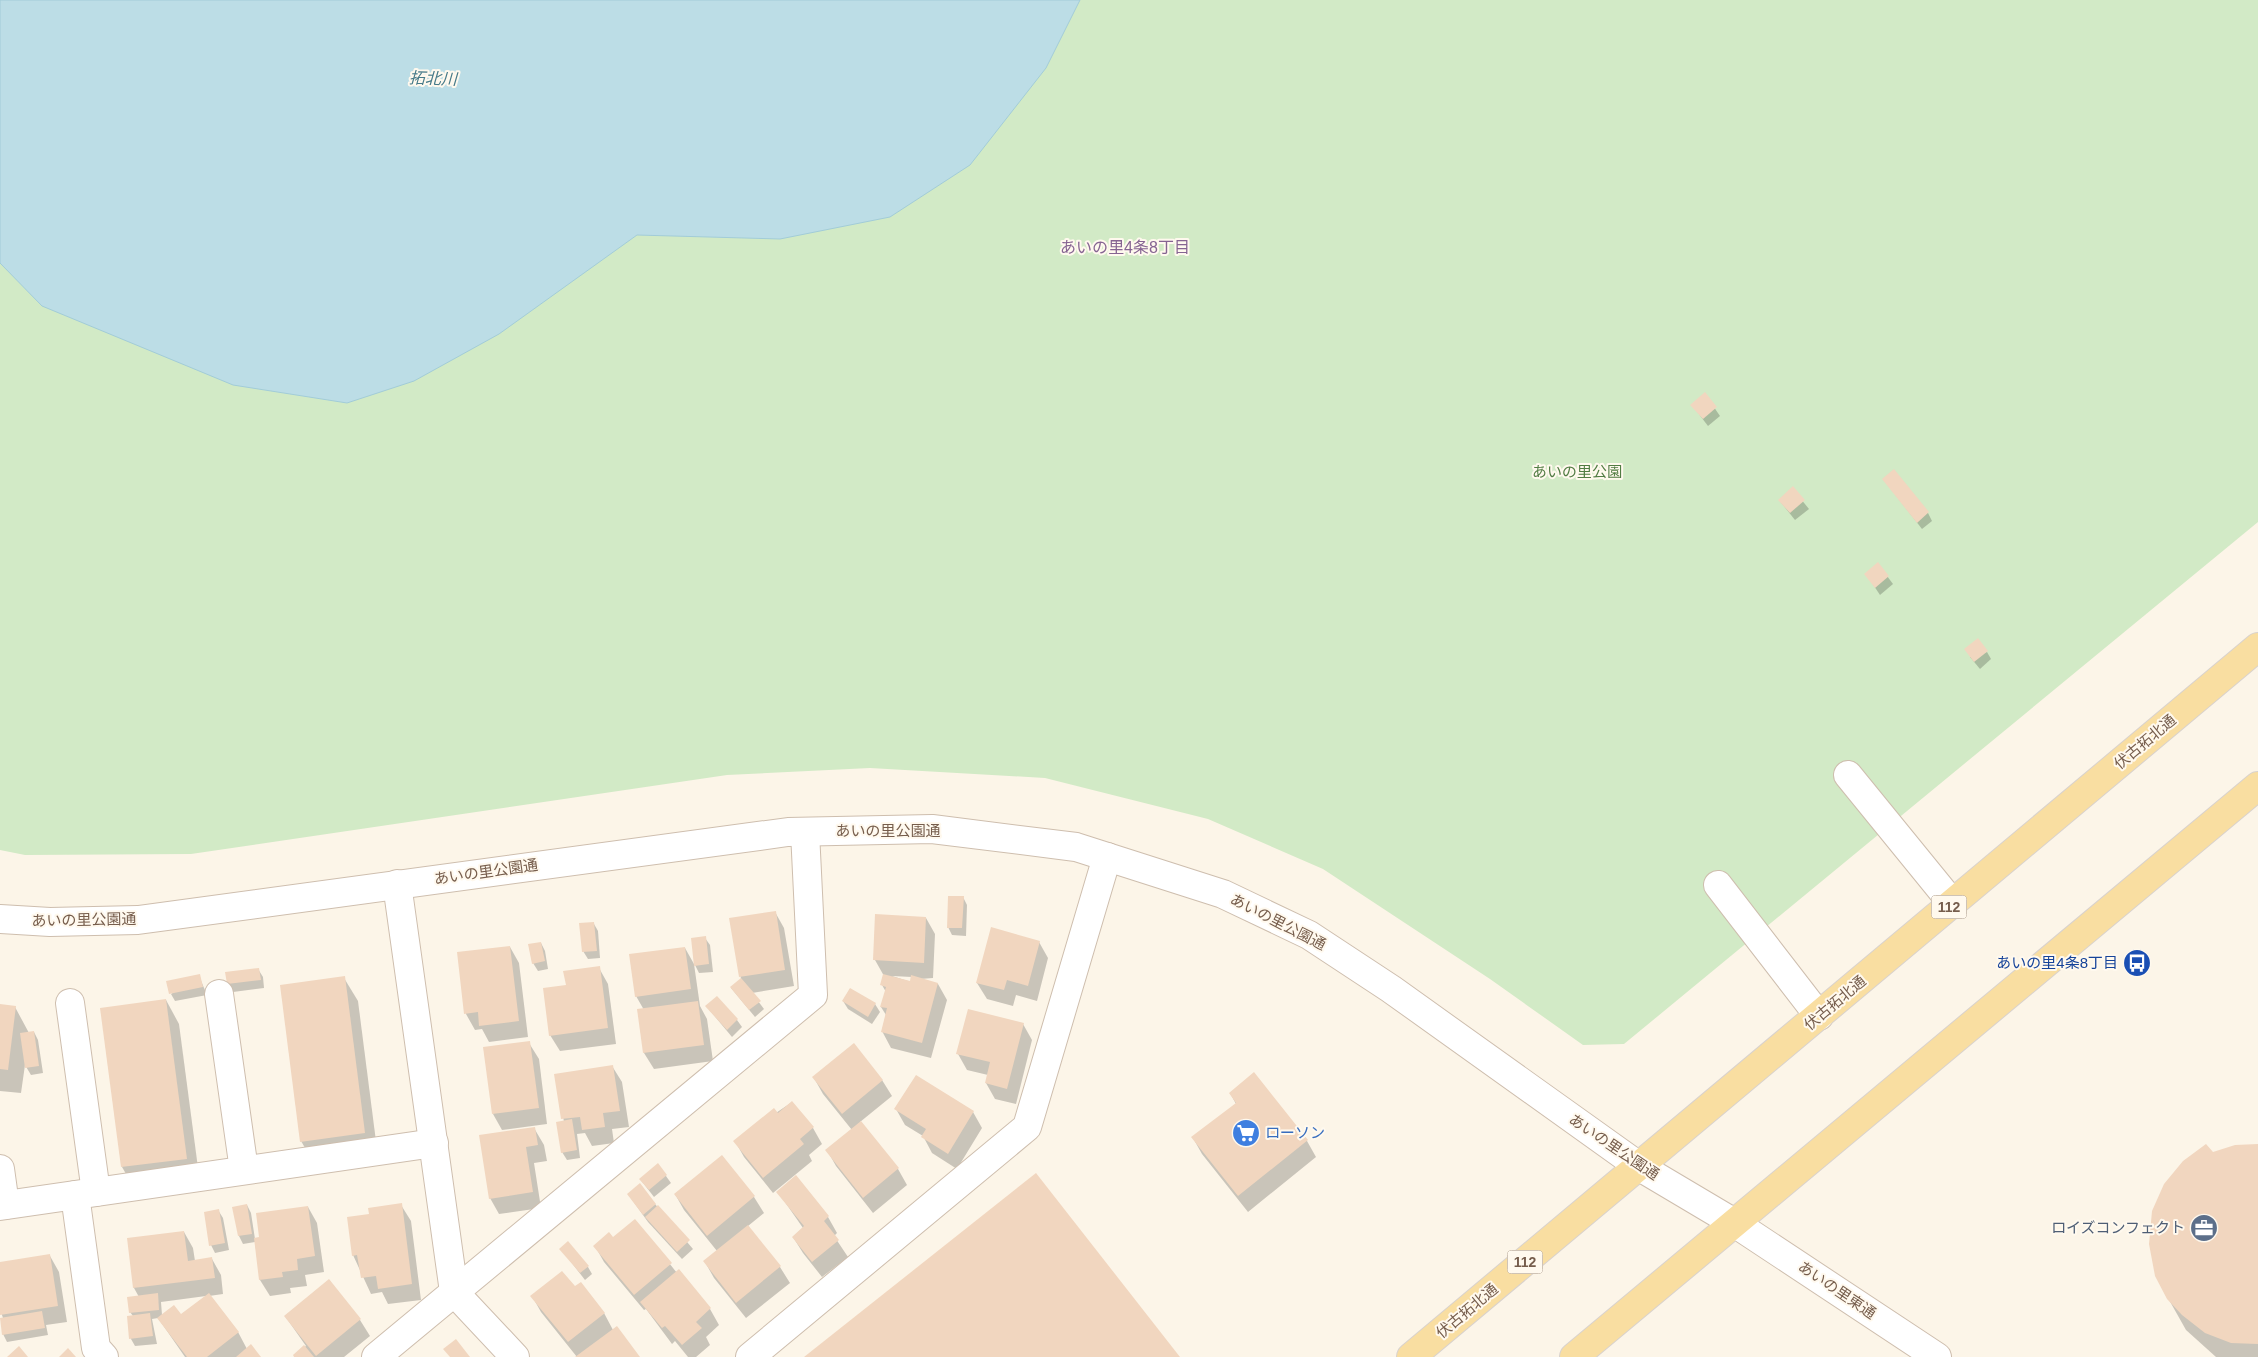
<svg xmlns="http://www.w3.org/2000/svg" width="2258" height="1357" viewBox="0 0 2258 1357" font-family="Arial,'Noto Sans JP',sans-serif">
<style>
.green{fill:#d2eac6}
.water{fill:#bcdde6;stroke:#a2ccd8}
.shadow{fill:#0003;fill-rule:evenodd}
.building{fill:#f1d6bf}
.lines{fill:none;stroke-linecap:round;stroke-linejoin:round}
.minor-casing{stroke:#cebeae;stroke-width:30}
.major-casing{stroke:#d9d2cd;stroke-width:30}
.minor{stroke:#fff;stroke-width:28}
.major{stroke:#f9dea1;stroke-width:28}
.labels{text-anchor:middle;stroke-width:4;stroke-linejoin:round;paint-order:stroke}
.shield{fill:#fff9ee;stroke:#9f8c7d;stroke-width:1}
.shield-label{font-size:14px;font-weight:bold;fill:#765d4c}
.park-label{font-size:15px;fill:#517c43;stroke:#fff9ee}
.street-label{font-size:15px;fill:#765d4c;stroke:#fff9ee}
.transit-label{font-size:15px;fill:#164399;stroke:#fff9ee;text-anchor:end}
.shop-label{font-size:15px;fill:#366cbe;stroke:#fff9ee;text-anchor:start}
.service-label{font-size:15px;fill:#4e5e75;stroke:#fff9ee;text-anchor:end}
.water-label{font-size:16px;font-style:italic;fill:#467a89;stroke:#fff9ee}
.neighbourhood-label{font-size:16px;fill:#866492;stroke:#fff9ee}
</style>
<rect width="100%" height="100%" fill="#fcf5e8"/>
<polygon class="green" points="0,0 2258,0 2258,522 1624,1044 1583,1045 1490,979 1323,869 1208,819 1045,778 870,768 727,775 191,854 25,855 0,850"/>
<polygon class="water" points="0,0 1080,0 1046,68 970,165 890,217 780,239 637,235 499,334 414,381 347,403 233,385 42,306 0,263"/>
<g class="shadow">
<polygon points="1705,394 1720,416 1708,426 1692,405"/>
<polygon points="1884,480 1928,513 1932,521 1922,529"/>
<polygon points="1792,488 1809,509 1795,520 1779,500"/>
<polygon points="1878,564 1893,584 1880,595 1866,574"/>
<polygon points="1987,652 1991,659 1980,669 1970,657"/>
<polygon points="963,897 967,905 966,936 952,935 948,927"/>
<polygon points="775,912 784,928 794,986 752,993 764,1009 755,1017 731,988 741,979 731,919"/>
<path d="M926,918L935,934L933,978L920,979L938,984L947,1000L931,1058L891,1048L882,1031L886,1015L881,1007L886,992L882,985L884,976L875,960ZM892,976L912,977L911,982Z"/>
<polygon points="594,924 598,931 600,958 588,959 583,951"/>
<polygon points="705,938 710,945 713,972 699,973 695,965"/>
<polygon points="1039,942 1048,958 1037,1001 1016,995 1013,1006 987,999 977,983"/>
<polygon points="541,943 545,951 548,969 538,971 533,963"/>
<polygon points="510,947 519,963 528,1037 489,1042 482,1029 475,1030 466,1014 458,953"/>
<polygon points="685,948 694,964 700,1006 707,1019 713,1061 654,1069 644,1053 644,1010 636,996"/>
<polygon points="599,968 608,984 616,1044 560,1051 550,1035 567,986"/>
<polygon points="258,969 263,977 264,988 233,992 228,984 227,973"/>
<polygon points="199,976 207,995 175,1001 171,994"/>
<polygon points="344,978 358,1001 378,1157 315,1165 301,1141"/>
<polygon points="850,989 875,1004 880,1012 872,1024 848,1009 843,1001"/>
<polygon points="166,1000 179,1024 200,1183 136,1191 122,1167"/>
<polygon points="0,1005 15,1007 29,1033 34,1032 38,1040 43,1073 31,1075 25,1065 21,1093 0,1091"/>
<polygon points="707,1007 737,1020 742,1027 732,1037"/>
<polygon points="1023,1024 1032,1040 1016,1104 995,1099 986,1083 988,1075 967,1070 958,1054"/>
<polygon points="529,1043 539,1059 547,1124 502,1130 493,1114"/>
<polygon points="612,1066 622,1082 629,1127 612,1129 614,1143 592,1146 585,1133 577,1134 580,1158 567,1160 562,1152 564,1122 556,1075"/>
<polygon points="1254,1074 1307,1141 1316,1157 1248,1212 1202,1154 1193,1138 1236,1104 1230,1093"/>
<polygon points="814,1078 882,1080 892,1096 860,1122 898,1169 907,1185 873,1213 836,1166 827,1150 852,1130 823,1094"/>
<polygon points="792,1102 813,1128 822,1144 809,1155 812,1161 773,1193 744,1157 735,1141"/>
<polygon points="896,1109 973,1112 982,1128 957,1169 932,1153 923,1136 905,1125"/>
<polygon points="534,1128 544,1145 547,1161 534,1163 541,1208 499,1214 490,1198"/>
<polygon points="2258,1146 2258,1357 2216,1357 2186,1330 2168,1298 2212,1153"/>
<polygon points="722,1156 754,1197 764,1213 748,1226 780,1267 790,1283 746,1318 714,1278 705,1262 717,1251 684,1210 675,1194"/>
<polygon points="658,1165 671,1183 654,1197 640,1179"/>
<polygon points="796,1177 828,1217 837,1233 834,1236 848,1257 822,1277 803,1253 793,1237 803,1228 778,1192"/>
<polygon points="628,1194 655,1204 693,1249 682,1259 648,1222"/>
<polygon points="247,1205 251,1213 255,1239 260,1238 308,1207 317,1223 324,1272 305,1275 307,1286 290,1288 291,1293 270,1296 260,1280 255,1242 243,1244 239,1236 234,1208"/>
<polygon points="401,1205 411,1221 421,1300 388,1304 382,1292 371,1294 353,1255 370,1215"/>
<polygon points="218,1210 223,1218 229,1250 215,1253 211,1245"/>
<polygon points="635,1220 677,1273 679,1271 710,1309 719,1325 706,1337 710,1345 696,1357 688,1357 675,1341 672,1344 646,1309 644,1310 604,1262 595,1246 613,1239"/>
<path d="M184,1232L193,1248L195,1261L212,1259L221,1275L223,1294L209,1296L238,1332L247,1349L260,1357H185L158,1318L152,1319L157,1344L135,1346L131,1339L133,1316L130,1312L139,1297L134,1288L128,1239ZM206,1296L181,1316L162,1315L161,1302Z"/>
<polygon points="561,1249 588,1267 592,1274 585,1280"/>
<polygon points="50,1256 59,1272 67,1322 46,1325 48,1335 7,1342 3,1334 3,1318 0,1309 0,1264"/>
<polygon points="329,1280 360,1320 370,1336 344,1357 295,1357 294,1355 306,1346 285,1316"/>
<polygon points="532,1296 604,1313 613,1330 639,1357 577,1357 541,1312"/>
</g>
<g class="building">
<polygon points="1705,392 1717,407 1703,419 1690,405"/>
<polygon points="1894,469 1929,512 1917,523 1882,479"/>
<polygon points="1793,486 1805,500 1790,513 1778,500"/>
<polygon points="1878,562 1889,576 1875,588 1864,574"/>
<polygon points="1978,638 1988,651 1974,662 1964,649"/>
<polygon points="948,896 964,896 962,928 947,928"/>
<polygon points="776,911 785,970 739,977 729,918"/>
<polygon points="875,914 926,917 924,963 873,960"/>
<polygon points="594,922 597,951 582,952 579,923"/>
<polygon points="991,927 1040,941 1028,986 1007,980 1004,990 976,983"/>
<polygon points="706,936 709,964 694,966 691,938"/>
<polygon points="541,942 545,961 532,964 528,944"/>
<polygon points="510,946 519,1021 479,1026 478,1012 464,1014 457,952"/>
<polygon points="685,947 691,989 635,997 629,954"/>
<polygon points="600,966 608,1028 549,1036 543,988 566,985 563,971"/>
<polygon points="259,968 261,980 227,984 225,972"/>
<polygon points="200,974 203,987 169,994 166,981"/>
<polygon points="883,974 910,981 911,975 938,983 922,1043 881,1032 887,1008 880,1007 886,987 880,985"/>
<polygon points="345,976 365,1133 300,1142 280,985"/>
<polygon points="741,978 761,1001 749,1010 730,987"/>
<polygon points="850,988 876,1003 868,1017 842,1001"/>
<polygon points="717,996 738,1019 727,1030 705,1006"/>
<polygon points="166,999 187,1159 121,1167 100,1008"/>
<polygon points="698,1001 704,1045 643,1053 637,1009"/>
<polygon points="0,1004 16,1006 8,1070 0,1069"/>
<polygon points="968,1009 1024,1023 1007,1089 985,1083 990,1062 956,1054"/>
<polygon points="34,1031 39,1066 25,1068 20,1033"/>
<polygon points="530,1041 539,1108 492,1114 483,1047"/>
<polygon points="854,1043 883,1080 842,1114 812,1077"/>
<polygon points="613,1065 620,1111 603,1113 605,1127 582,1130 580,1117 561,1119 554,1074"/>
<polygon points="1254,1072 1308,1140 1238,1196 1191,1137 1236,1103 1229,1093"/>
<polygon points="916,1075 974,1111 948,1154 921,1137 926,1129 894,1109"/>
<polygon points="792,1101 814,1127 800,1139 804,1144 763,1178 733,1141 774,1108 778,1113"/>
<polygon points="572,1119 577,1150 561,1153 556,1122"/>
<polygon points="861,1121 899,1168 863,1198 825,1150"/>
<polygon points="535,1127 538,1145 526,1147 533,1192 489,1199 479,1135"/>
<polygon points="2206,1144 2213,1152 2235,1145 2258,1144 2258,1344 2231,1343 2205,1333 2182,1315 2167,1299 2155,1276 2149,1244 2152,1211 2164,1184 2183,1161"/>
<polygon points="722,1155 755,1196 707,1236 674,1194"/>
<polygon points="658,1163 667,1175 649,1190 639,1179"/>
<polygon points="1036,1173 1180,1357 804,1357"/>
<polygon points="796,1175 829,1216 824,1221 839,1240 812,1262 792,1237 804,1226 776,1192"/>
<polygon points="640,1183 656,1204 643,1215 627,1194"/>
<polygon points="402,1203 412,1284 378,1289 376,1276 361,1278 357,1255 352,1256 347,1217 369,1214 368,1208"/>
<polygon points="247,1204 252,1234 238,1236 232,1207"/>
<polygon points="658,1205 690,1240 677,1252 645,1217"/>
<polygon points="308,1206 315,1256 297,1259 298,1270 282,1272 283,1277 259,1280 254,1238 259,1237 256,1213"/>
<polygon points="219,1209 225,1243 209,1246 204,1212"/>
<polygon points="635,1219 672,1263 634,1295 593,1246 609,1232 613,1237"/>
<polygon points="748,1225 781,1266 736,1303 703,1261"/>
<polygon points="184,1231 188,1261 212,1257 215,1278 133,1288 127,1238"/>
<polygon points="568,1241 589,1266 580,1273 559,1249"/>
<polygon points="50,1254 58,1306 0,1315 0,1262"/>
<polygon points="679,1269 711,1308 696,1322 702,1328 682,1345 665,1326 662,1328 640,1302"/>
<polygon points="562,1271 575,1286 581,1282 605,1313 568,1342 530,1296"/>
<polygon points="329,1279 361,1319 316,1356 284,1316"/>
<polygon points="158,1293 159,1310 129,1313 127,1297"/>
<polygon points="209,1293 239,1332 207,1357 187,1357 157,1318 174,1305 181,1314"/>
<polygon points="42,1311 45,1328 2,1335 0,1318"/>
<polygon points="150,1313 153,1336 129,1339 127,1316"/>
<polygon points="617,1326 640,1357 575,1357"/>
<polygon points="456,1339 470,1357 450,1357 443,1349"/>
<polygon points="251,1344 261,1357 236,1357"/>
<polygon points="304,1345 314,1357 294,1357 293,1355"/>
<polygon points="19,1346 28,1357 7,1357"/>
<polygon points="68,1348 76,1357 59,1357"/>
</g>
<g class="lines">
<g class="minor-casing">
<g id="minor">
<polyline points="1848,775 1953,904"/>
<polyline points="397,884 454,1292 515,1357"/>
<polyline points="1718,885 1819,1016"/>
<polyline points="0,919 50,922 138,920 788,832 932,829 1076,847 1223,894 1309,935 1391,989 1640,1167 1736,1224 1937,1357"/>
<polyline points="219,994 244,1170"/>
<polyline points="70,1003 96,1192"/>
<polyline points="0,1169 5,1205"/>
<polyline points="75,1195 96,1348 104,1357"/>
<polyline points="0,1206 434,1143"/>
<polyline points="376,1357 813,995 805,832"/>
<polyline points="750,1357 1027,1127 1107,857"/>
</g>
</g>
<g class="major-casing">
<g id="major">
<polyline points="1411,1357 2258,647"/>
<polyline points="1574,1357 2258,786"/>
</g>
</g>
<use href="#minor" class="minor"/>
<use href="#major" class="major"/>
</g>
<defs>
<g id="bus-disc" transform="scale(1.4375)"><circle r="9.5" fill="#1a4fb4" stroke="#fff9ee"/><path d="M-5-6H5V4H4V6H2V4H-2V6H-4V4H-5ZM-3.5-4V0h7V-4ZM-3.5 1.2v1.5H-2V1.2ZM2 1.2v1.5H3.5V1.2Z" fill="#fff"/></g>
<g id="supermarket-disc" transform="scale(1.4375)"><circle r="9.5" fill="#3f7fe0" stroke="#fff9ee"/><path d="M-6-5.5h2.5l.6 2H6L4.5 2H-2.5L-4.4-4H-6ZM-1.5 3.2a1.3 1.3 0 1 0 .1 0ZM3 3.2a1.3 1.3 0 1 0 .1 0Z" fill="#fff"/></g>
<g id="office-disc" transform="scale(1.4375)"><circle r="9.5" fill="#5c6f8a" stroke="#fff9ee"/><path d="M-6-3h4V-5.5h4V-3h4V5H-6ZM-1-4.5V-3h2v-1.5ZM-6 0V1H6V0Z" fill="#fff"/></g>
</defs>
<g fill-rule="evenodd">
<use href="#bus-disc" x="2137" y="963"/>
<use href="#supermarket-disc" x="1246" y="1133"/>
<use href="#office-disc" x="2204" y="1228"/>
</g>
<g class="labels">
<g class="shield">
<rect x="1931.5" y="895.5" width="35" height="23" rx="4"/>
<rect x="1507.5" y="1250.5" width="35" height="23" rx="4"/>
</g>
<g class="shield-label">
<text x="1949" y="912">112</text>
<text x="1525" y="1267">112</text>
</g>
<g class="park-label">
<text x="1577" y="477">あいの里公園</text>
</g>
<g class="street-label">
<text transform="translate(2145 742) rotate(-40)" y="5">伏古拓北通</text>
<text x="888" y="836">あいの里公園通</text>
<text transform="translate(486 872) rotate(-8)" y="5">あいの里公園通</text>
<text transform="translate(84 920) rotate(-1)" y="5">あいの里公園通</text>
<text transform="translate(1278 922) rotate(27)" y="5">あいの里公園通</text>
<text transform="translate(1835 1003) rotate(-40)" y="5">伏古拓北通</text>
<text transform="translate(1614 1147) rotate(34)" y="5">あいの里公園通</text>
<text transform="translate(1837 1290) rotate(34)" y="5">あいの里東通</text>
<text transform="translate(1467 1311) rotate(-40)" y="5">伏古拓北通</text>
</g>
<g class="transit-label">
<text x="2118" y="968">あいの里4条8丁目</text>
</g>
<g class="shop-label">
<text x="1265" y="1138">ローソン</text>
</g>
<g class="service-label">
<text x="2185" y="1233">ロイズコンフェクト</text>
</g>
<g class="water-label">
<text transform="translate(433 78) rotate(2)" y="6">拓北川</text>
</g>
<g class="neighbourhood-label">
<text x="1125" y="253">あいの里4条8丁目</text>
</g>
</g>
</svg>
